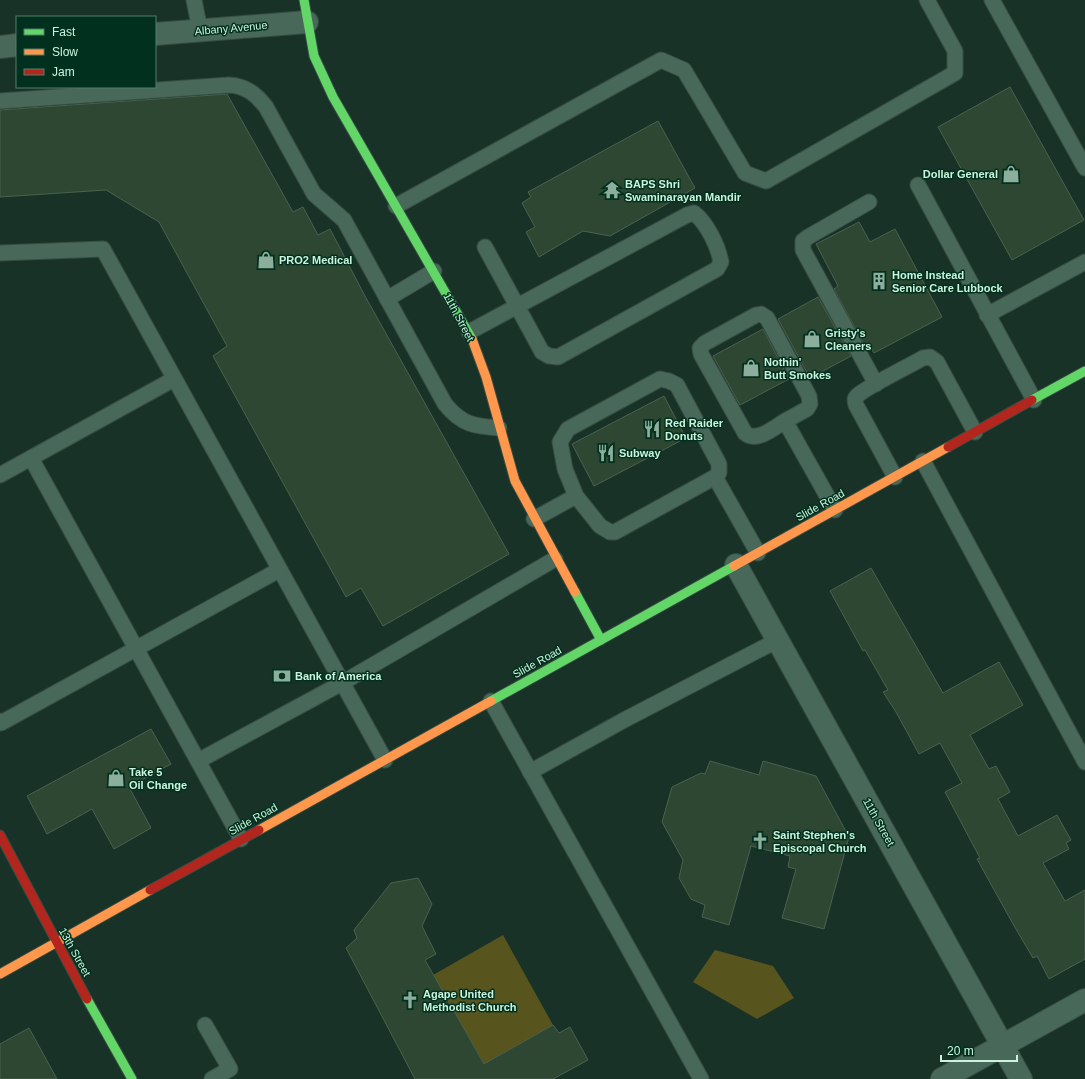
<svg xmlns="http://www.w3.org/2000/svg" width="1085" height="1079" viewBox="0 0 1085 1079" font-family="Arial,sans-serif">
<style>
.green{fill:#58541e}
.building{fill:#2d4732;stroke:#4c6150}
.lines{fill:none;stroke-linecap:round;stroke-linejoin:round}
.lane-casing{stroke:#374d43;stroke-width:17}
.street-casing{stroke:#374d43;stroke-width:24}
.fast-casing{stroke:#374d43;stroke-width:11}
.slow-casing{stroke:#374d43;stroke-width:11}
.jam-casing{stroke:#374d43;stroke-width:11}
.lane{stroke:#48685a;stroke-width:15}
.street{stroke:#48685a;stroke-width:22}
.fast{stroke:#63d668;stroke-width:9}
.slow{stroke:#ff974d;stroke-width:9}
.jam{stroke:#b3261e;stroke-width:9}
.labels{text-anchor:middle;stroke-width:3;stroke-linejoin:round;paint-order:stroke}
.street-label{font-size:11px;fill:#cbf3dd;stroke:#01311e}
.poi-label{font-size:11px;font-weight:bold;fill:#cbf3dd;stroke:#01311e;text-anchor:start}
</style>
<rect width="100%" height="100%" fill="#183227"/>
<g class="green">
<polygon points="503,935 553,1025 484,1064 433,975"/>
<polygon points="715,950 773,966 794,998 757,1019 693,982"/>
</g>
<g class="building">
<polygon points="1010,87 1084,220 1012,260 938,127"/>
<polygon points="227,94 293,212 303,207 318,235 330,229 365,296 509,554 383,626 361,588 346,597 213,356 227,346 159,222 106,190 0,197 0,110"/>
<polygon points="658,121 695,188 610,236 583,231 539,257 526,232 535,227 522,203 531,197 528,192"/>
<polygon points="859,222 870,242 895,229 942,317 874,353 870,346 866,348 834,289 838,286 816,244"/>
<polygon points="818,297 851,356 810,378 778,319"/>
<polygon points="763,329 789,379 740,405 713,356"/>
<polygon points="664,396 686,438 594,486 572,444"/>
<polygon points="871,568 943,693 999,662 1023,705 970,735 989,769 996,766 1010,792 998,799 1018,836 1057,815 1071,840 1066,843 1069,849 1043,863 1065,901 1085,890 1085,959 1049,979 1037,956 1033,958 1013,924 977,859 980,858 945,792 962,783 940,743 919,754 896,712 883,692 888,690 865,650 863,651 830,591"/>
<polygon points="151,729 171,764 129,787 151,828 114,849 92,809 47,834 27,796"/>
<polygon points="710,761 759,775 763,761 816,776 849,837 824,929 782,918 796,869 788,867 790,856 751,846 729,925 702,917 705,905 691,899 679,878 683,860 662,822 672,787 701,773 705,774"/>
<polygon points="418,878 432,904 422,926 436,954 425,960 484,1064 553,1025 559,1033 570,1027 588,1060 553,1079 415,1079 346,948 357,938 354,930 391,883"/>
<polygon points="29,1028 57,1079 0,1079 0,1044"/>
</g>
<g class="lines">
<g class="lane-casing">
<g id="lane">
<polyline points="194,0 200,30"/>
<polyline points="992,0 1085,168"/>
<path d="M0,101L229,85C246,86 256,94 266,107L314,194L344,220L445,404C462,425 474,426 499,428"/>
<polyline points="918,185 1034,400"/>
<polyline points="869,202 808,237 803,241 803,250 876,384"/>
<polyline points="396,206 661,60 684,70 745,173 766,181 955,73 955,51 927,0"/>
<polyline points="0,253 103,249 385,760"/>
<polyline points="387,299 434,271"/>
<polyline points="987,315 1085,262"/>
<path d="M469,332L687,215L694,213C707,223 718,246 721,262L717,269L558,357L549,356L542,352L485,247"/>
<path d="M785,421L807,409L810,404L809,396L767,318L761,314L756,315L705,343L700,348L701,354L745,433C756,443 774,428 785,421L835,510"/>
<polyline points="31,458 241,839"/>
<polyline points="923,461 1085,762"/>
<polyline points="0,475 174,379"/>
<polyline points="715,477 758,553"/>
<path d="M895,477L856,405C855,401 854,399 857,396C864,388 911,365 923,358L930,357L937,362L975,432"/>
<polyline points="534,519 576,496 600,526 610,532 615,532 715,477 719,473 719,464 677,385 669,381 660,379 568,429 560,442 565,469 576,496"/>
<polyline points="491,701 701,1079"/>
<polyline points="0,721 1,723 279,570"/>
<polyline points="198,761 342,683 555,559"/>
<polyline points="530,772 626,719 778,640"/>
<polyline points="205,1025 230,1069 212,1079"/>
</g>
</g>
<g class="street-casing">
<g id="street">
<polyline points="155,34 307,22"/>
<polyline points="0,47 17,45"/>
<polyline points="736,565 1021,1079"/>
<polyline points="942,1079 1085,1000"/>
</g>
</g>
<g class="fast-casing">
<g id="fast">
<polyline points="304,0 314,56 333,97 472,339"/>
<polyline points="1032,400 1085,371"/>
<polyline points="575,592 601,640"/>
<polyline points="491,701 734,566"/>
<polyline points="87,999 132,1079"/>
</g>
</g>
<g class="slow-casing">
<g id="slow">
<polyline points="472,339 486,377 515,481 575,592"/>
<polyline points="734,566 948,447"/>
<polyline points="259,830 491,701"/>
<polyline points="0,974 150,890"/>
</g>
</g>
<g class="jam-casing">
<g id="jam">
<polyline points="948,447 1032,400"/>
<polyline points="0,835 87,999"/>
<polyline points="150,890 259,830"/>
</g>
</g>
<use href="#lane" class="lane"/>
<use href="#street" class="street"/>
<use href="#fast" class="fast"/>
<use href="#slow" class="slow"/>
<use href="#jam" class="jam"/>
</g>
<defs>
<g id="shop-bare" transform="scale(1.38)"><path d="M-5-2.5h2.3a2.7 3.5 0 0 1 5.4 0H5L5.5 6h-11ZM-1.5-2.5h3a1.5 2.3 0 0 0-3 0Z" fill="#8caf9d" stroke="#01311e" stroke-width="2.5" paint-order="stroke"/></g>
<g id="temple-bare" transform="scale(1.38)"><path d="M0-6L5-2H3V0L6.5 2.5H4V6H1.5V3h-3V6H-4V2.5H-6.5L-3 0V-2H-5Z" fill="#8caf9d" stroke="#01311e" stroke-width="2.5" paint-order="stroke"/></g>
<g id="building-bare" transform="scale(1.38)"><path d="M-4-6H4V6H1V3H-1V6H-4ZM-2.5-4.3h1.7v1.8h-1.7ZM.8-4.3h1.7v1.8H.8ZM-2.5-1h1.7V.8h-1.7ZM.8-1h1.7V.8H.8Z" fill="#8caf9d" stroke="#01311e" stroke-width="2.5" paint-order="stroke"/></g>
<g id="restaurant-bare" transform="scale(1.38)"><path d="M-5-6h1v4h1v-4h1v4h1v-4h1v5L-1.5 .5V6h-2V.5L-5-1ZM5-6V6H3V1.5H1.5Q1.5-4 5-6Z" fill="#8caf9d" stroke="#01311e" stroke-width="2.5" paint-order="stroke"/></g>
<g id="bank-bare" transform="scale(1.38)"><path d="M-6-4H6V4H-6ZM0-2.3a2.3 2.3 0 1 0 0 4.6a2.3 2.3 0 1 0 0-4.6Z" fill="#8caf9d" stroke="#01311e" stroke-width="2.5" paint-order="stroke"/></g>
<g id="church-bare" transform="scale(1.38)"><path d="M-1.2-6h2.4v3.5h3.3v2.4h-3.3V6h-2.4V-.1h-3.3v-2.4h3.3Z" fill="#8caf9d" stroke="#01311e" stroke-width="2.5" paint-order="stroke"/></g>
</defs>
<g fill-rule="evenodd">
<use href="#shop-bare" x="1011" y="174"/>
<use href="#temple-bare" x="612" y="190"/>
<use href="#shop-bare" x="266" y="260"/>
<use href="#building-bare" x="879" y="281"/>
<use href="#shop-bare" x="812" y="339"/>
<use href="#shop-bare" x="751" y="368"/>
<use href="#restaurant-bare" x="652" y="429"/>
<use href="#restaurant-bare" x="606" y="453"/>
<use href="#bank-bare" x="282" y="676"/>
<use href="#shop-bare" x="116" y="778"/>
<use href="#church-bare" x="760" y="841"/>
<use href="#church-bare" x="410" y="1000"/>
</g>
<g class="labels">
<g class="street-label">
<text transform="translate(231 28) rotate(-5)" y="4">Albany Avenue</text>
<text transform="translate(459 317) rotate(62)" y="4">11th Street</text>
<text transform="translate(820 505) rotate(-29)" y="4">Slide Road</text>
<text transform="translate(537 662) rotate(-29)" y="4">Slide Road</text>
<text transform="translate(253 819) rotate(-29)" y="4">Slide Road</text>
<text transform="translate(879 822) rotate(61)" y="4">11th Street</text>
<text transform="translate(75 952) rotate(61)" y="4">13th Street</text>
</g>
<g class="poi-label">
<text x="998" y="178" text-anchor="end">Dollar General</text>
<text x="625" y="188">BAPS Shri<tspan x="625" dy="13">Swaminarayan Mandir</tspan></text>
<text x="279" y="264">PRO2 Medical</text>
<text x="892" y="279">Home Instead<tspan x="892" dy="13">Senior Care Lubbock</tspan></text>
<text x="825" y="337">Gristy's<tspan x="825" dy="13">Cleaners</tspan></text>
<text x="764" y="366">Nothin'<tspan x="764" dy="13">Butt Smokes</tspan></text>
<text x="665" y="427">Red Raider<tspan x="665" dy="13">Donuts</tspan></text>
<text x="619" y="457">Subway</text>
<text x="295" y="680">Bank of America</text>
<text x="129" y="776">Take 5<tspan x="129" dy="13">Oil Change</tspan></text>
<text x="773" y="839">Saint Stephen's<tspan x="773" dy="13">Episcopal Church</tspan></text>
<text x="423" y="998">Agape United<tspan x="423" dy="13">Methodist Church</tspan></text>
</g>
</g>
<rect x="16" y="16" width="140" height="72" fill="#01311e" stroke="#527f6a"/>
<rect x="24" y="29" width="20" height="6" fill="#63d668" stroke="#527f6a"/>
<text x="52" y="36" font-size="12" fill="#cbf3dd">Fast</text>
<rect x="24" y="49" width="20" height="6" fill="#ff974d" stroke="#527f6a"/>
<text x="52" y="56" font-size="12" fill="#cbf3dd">Slow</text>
<rect x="24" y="69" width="20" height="6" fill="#b3261e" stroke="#527f6a"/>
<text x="52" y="76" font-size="12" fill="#cbf3dd">Jam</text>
<path d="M941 1055v6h76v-6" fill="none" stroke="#cbf3dd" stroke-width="2"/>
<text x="947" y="1055" font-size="12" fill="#cbf3dd" stroke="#01311e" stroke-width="3" paint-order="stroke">20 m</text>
</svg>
